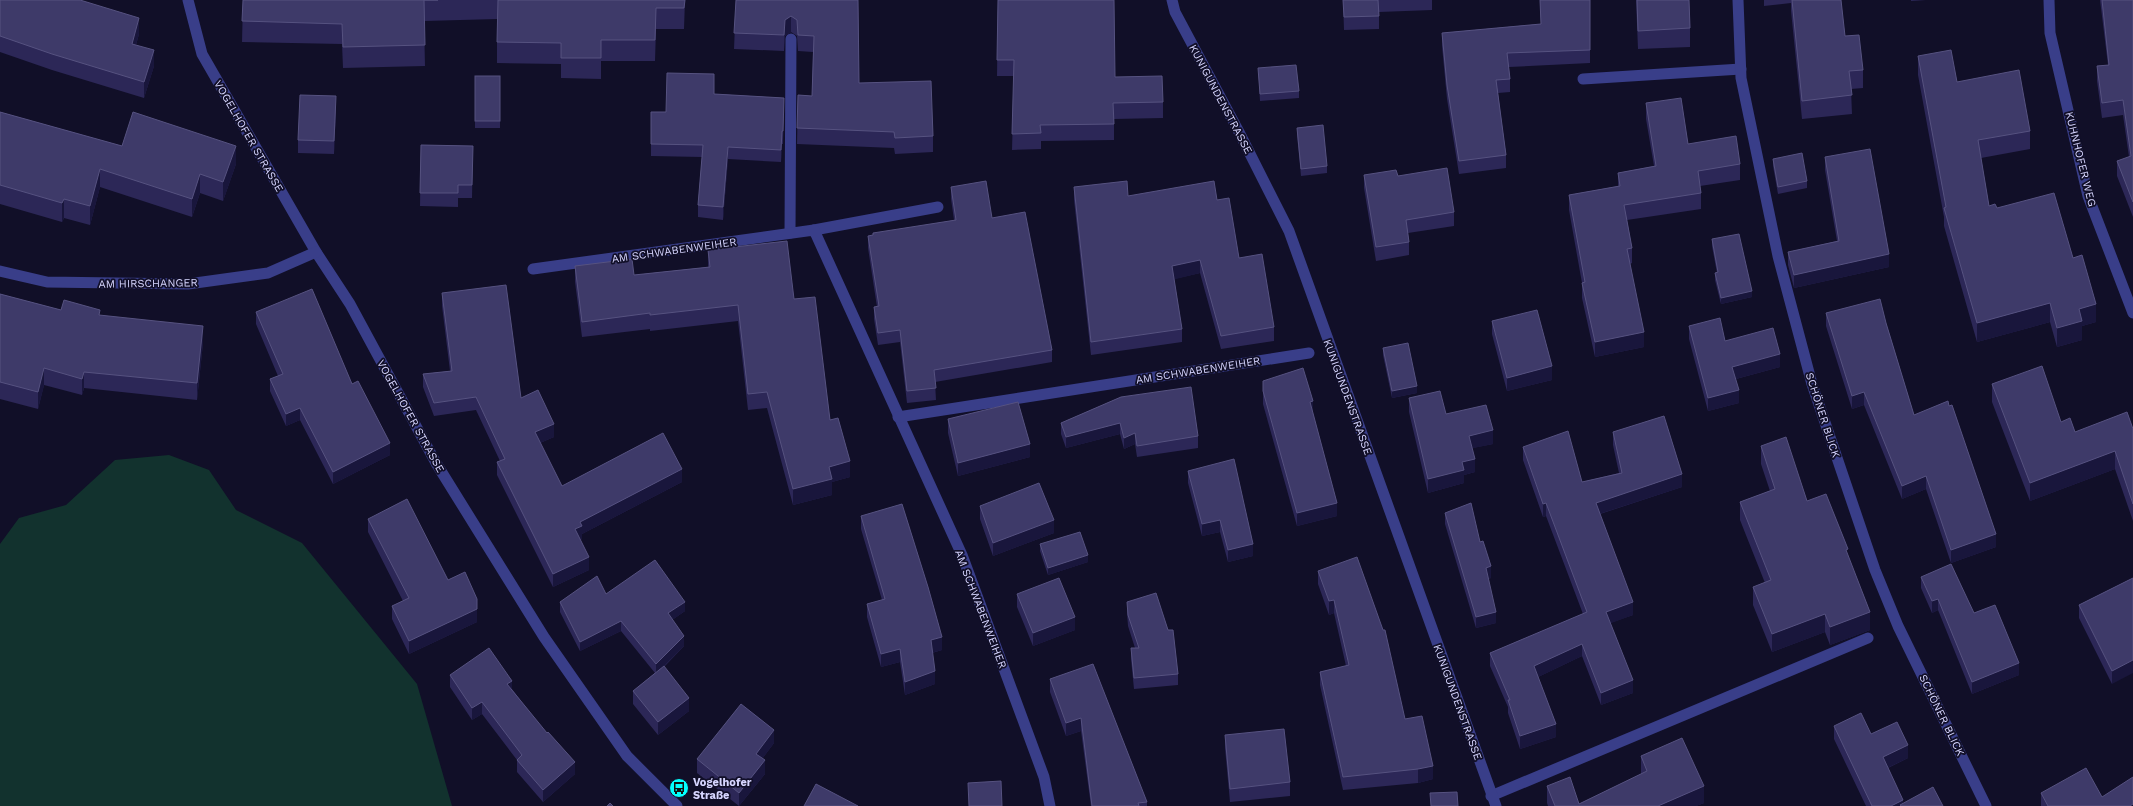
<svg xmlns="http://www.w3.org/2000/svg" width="2133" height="806" viewBox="0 0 2133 806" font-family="'Work Sans',sans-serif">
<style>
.green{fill:#12322e}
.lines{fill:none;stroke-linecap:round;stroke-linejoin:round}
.service{stroke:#393e89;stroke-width:11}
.minor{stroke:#393e89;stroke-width:11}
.wall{fill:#2c2757}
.shaded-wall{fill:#19163c}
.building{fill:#3e3a69;stroke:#565280}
.labels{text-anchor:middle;stroke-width:3.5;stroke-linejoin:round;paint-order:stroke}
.street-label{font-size:11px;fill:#d7d6ff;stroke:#110f28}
.poi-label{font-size:11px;font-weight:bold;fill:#d7d6ff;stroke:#110f28;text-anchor:start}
</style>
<rect width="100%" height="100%" fill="#110f28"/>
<polygon class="green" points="169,455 209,470 236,510 302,543 417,684 452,806 0,806 0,544 19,518 66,505 115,460"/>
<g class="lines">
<g class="service">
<polyline points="1583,79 1741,69"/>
<polyline points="790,233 791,39"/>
<polyline points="1491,796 1868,638"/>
</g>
<g class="minor">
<polyline points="188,0 202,54 316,252 350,304 436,463 544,637 627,756 677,806"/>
<polyline points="1172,0 1175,12 1239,132 1289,231 1496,806"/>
<polyline points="1738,0 1741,78 1778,256 1812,384 1875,570 1898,626 1986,806"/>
<polyline points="2049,0 2050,33 2088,196 2133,313"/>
<polyline points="814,230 938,207"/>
<polyline points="533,269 814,230 962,555 1044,777 1050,806"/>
<polyline points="0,271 47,282 188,284 268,273 316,252"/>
<polyline points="898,417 1309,353"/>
</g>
</g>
<g class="wall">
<polygon points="0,0 139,34 136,45 154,66 144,98 52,70 0,52"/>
<polygon points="243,0 685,0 684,29 656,29 655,61 601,61 601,79 561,78 561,64 497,63 497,19 424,21 425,66 343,68 342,44 242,42"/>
<polygon points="736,0 858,0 859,83 933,136 933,152 895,154 894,148 797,144 798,95 812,96 813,52 798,51 797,36 791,32 785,36 784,51 734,49"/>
<polygon points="998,0 1115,77 1163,102 1163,118 1114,119 1114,140 1041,141 1041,149 1012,150 1014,76 997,76"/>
<polygon points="1343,0 1432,0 1432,10 1379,12 1379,29 1344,30"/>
<polygon points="1540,0 1590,0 1590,63 1509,67 1510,79 1510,92 1498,93 1506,155 1506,168 1459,174 1447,99 1442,46 1442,33 1541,24"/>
<polygon points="1636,0 1689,0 1690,28 1690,47 1638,49"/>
<polygon points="1764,0 1841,0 1845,36 1863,70 1863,88 1851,89 1852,114 1802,119 1791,11 1791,3 1764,6"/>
<polygon points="1911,0 1926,0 1911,1"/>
<polygon points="2100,0 2133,0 2133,217 2117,176 2117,161 2129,157 2123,115 2102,118 2097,81 2097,66 2108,65"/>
<polygon points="1918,56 2030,131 2030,149 1981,158 1989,206 1997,208 2073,258 2096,322 2082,326 2082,340 2057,347 2050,322 1977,342 1944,226 1944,217 1918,75"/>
<polygon points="1258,68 1299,91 1299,98 1260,101"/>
<rect x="475" y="76" width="25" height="52"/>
<polygon points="714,94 784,98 783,144 782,144 781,162 728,159 723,220 698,217 698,205 702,157 651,156 651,112 666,112"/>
<polygon points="1646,103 1688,144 1740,164 1740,180 1700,186 1701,193 1701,209 1627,220 1632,248 1632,263 1630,264 1644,347 1595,357 1582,298 1582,283 1569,210 1569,195 1618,186 1618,173 1654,166 1646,119"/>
<polygon points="336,109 334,154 298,153 298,140"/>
<polygon points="0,112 122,146 236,164 223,201 200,193 192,217 100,187 90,225 64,218 62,222 0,204"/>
<polygon points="1297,128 1327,166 1327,173 1301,176 1297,135"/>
<polygon points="421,145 473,146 472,198 458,198 458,207 420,206"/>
<polygon points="1825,157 1889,267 1794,288 1788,265 1788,252 1837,241 1825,170"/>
<polygon points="1773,159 1807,181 1807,188 1778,194 1773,166"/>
<polygon points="1364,175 1398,176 1454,212 1454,226 1408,233 1409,242 1409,255 1376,261 1364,188"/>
<polygon points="951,187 992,218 1052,350 1052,362 935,382 936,400 907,403 900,342 878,345 874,319 874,307 877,307 868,248 868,236 954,220 951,199"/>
<polygon points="1074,187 1128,196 1217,200 1239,258 1274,327 1274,341 1221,349 1200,273 1174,279 1182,329 1182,342 1091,355 1074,200"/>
<polygon points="1712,239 1752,297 1721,304 1715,280 1715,273 1717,273 1712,246"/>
<polygon points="708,250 794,299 830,420 850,477 832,482 832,495 793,505 767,408 748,410 738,321 650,331 650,329 582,337 575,282 575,266 634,275 708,267"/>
<polygon points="442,293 521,398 554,437 540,443 562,486 682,482 582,534 582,539 580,540 589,570 553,587 497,475 497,462 500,461 476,410 434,416 423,387 423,374 450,371 442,306"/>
<polygon points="0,294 61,310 100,316 203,343 197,400 84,388 82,395 44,385 38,409 0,399"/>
<polygon points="256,312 352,384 390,455 333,484 300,420 286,426 270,391 270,379 278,376 256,324"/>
<polygon points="1826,313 1886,323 1914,415 1996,547 1951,563 1926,489 1902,499 1864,405 1852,409 1826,326"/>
<polygon points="1492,321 1552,380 1507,391 1492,334"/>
<polygon points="1689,326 1725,341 1780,367 1736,379 1739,403 1708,411 1689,339"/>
<polygon points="1383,348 1417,393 1392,398 1383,355"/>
<polygon points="1263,381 1313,414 1337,516 1297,526 1263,404"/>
<polygon points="1992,384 2061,422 2075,432 2133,429 2133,521 2115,469 2030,501 1992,402"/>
<polygon points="1121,397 1198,436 1198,448 1137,457 1135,444 1124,449 1120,434 1066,448 1061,434 1061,423"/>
<polygon points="1409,398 1446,414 1493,444 1472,448 1475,472 1464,475 1464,483 1428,493 1409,412"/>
<polygon points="948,419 1030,457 958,476 948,433"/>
<polygon points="1613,432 1682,487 1600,514 1633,615 1610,623 1633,693 1601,705 1582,656 1538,677 1556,737 1520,749 1508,713 1508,707 1490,666 1490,653 1583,614 1546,516 1543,517 1523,460 1523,447 1582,482 1619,473 1613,445"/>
<polygon points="1761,446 1807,501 1848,556 1870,630 1830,645 1825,632 1772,652 1753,605 1753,587 1765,583 1740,520 1740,502 1770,491 1761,464"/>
<polygon points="1188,471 1253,556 1228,562 1220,532 1202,536 1188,483"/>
<polygon points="980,506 1054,533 993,556 980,519"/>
<polygon points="1445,513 1480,542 1491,578 1488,579 1496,623 1476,628 1445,524"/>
<polygon points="861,516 942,650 932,653 935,684 905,695 900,662 881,667 867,617 867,604 882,600 861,529"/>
<polygon points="368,519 448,580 477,622 409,654 392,619 392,606 403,601 368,532"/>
<polygon points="1040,544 1088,562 1048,575 1040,551"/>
<polygon points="1318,571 1405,719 1433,779 1418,783 1343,790 1320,685 1320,672 1346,666 1334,613 1329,615 1318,584"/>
<polygon points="1921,577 1974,613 2019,675 1972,694 1938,610 1932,613 1921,588"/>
<polygon points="2133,578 2112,684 2079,618 2079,605"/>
<polygon points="606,594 685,611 672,620 684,646 664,667 689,711 658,735 633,704 633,691 655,673 621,631 580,651 560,612 560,602"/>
<polygon points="1017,594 1075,630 1033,646 1017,607"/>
<polygon points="1127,602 1178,674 1178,685 1134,689 1131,659 1131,648 1135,648 1128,626 1127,613"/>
<polygon points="450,675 512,689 575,774 543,802 517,772 517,760 482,714 472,720 450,687"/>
<polygon points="1050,679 1147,802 1147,806 1091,806 1081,731 1066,736 1050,692"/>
<polygon points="1834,726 1871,734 1908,758 1888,768 1903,803 1943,806 1866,806 1834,739"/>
<polygon points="1225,735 1290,782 1290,796 1230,802 1225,748"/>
<polygon points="774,743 762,759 765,774 739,806 697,773 697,759"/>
<polygon points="1641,756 1704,803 1696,806 1548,806 1547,803 1547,786 1579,804 1641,774"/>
<polygon points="2041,793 2102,797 2133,806 2041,806"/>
</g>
<g class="shaded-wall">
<polygon points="791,16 791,32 785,36 784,51 785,20"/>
<polygon points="139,18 139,34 132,59 132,44"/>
<polygon points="154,50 154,66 144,98 144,82"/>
<polygon points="336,96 336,109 334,154 334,141"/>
<polygon points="782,131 782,144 781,162 781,150"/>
<polygon points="236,146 236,164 223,201 223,182"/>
<polygon points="728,147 728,159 723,220 723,207"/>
<polygon points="100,169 100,187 90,225 90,206"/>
<polygon points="200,174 200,193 192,217 192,199"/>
<polygon points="64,199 64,218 62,222 62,203"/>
<polygon points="1889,254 1889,267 1794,288 1794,275"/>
<polygon points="1200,260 1200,273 1172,280 1172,266"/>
<polygon points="1752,291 1752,297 1721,304 1721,298"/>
<polygon points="2050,303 2050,322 1977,342 1977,323"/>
<polygon points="2096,304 2096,322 2082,326 2082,340 2057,347 2057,328 2079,309"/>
<polygon points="203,326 203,343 197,400 197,383"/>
<polygon points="1644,332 1644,347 1595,357 1595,342"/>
<polygon points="1780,354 1780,367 1732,380 1732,367"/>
<polygon points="1552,366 1552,380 1507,391 1507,378"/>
<polygon points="44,368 44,385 38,409 38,392"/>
<polygon points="84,372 84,388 82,395 82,379"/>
<polygon points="1417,386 1417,393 1392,398 1392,391"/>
<polygon points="1739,390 1739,403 1708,411 1708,398"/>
<polygon points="1864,392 1864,405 1852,409 1852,396"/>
<polygon points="1313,401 1313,414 1310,402"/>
<polygon points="300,408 300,420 286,426 286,414"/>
<polygon points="1120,423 1120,434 1066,448 1066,437"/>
<polygon points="554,424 554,437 535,445 535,432"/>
<polygon points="1493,430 1493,444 1469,449 1469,436"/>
<polygon points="1135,433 1135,444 1124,449 1124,438"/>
<polygon points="390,443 390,455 333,484 333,472"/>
<polygon points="1030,444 1030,457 958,476 958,463"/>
<polygon points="2115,451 2115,469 2030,501 2030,483"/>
<polygon points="1475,459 1475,472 1464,475 1464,483 1428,493 1428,479 1462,462"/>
<polygon points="850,461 850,477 832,482 832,495 793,505 793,489 829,467"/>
<polygon points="682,469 682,482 582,534 582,539 575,542 575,529 580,522"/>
<polygon points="1682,474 1682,487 1596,515 1596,503"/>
<polygon points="1926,476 1926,489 1902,499 1902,486"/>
<polygon points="1337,503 1337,516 1297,526 1297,513"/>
<polygon points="1546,503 1546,516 1543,517 1543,504"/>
<polygon points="1054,520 1054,533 993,556 993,543"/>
<polygon points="1220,520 1220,532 1202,536 1202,524"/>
<polygon points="1996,534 1996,547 1951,563 1951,550"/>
<polygon points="1253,544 1253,556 1228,562 1228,550"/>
<polygon points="1088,555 1088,562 1048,575 1048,568"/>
<polygon points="589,557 589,570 553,587 553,574"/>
<polygon points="1491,566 1491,578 1486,579 1486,568"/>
<polygon points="1938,599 1938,610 1932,613 1932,601"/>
<polygon points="1334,600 1334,613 1329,615 1329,601"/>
<polygon points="685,602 685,611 668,623 668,613"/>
<polygon points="1633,602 1633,615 1606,625 1606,612"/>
<polygon points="477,609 477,622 409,654 409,641"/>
<polygon points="1496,612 1496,623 1476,628 1476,617"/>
<polygon points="1870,612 1870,630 1830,645 1830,627"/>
<polygon points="1825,614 1825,632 1772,652 1772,634"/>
<polygon points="1075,617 1075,630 1033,646 1033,633"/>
<polygon points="621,621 621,631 580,651 580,642"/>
<polygon points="684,636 684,646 656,674 656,664"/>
<polygon points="942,637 942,650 931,653 931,640"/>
<polygon points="1582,644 1582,656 1534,679 1534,666"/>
<polygon points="900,649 900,662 881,667 881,654"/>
<polygon points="2133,660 2133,673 2112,684 2112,671"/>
<polygon points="2019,663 2019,675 1972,694 1972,682"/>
<polygon points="935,671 935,684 905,695 905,682"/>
<polygon points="1633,680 1633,693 1601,705 1601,693"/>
<polygon points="512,681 512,693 507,684"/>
<polygon points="689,698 689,711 658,735 658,722"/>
<polygon points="482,702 482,714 472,720 472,708"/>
<polygon points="1081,718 1081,731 1066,736 1066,723"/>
<polygon points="1556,724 1556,737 1520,749 1520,736"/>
<polygon points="774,730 774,743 756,767 756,754"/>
<polygon points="1908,745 1908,758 1883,770 1883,757"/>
<polygon points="765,760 765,774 739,806 739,793"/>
<polygon points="575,762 575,774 543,802 543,790"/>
<polygon points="1433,766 1433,779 1418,783 1418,769"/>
<polygon points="1704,786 1704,803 1696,806 1658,806"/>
<polygon points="1903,800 1903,806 1900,805 1900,806 1891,806"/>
</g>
<g class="building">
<polygon points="0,0 80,0 139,18 132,44 154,50 144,82 52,54 0,36"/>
<polygon points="243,0 438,0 424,0 425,45 343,47 342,24 242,21"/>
<polygon points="498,0 685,0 684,8 656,8 655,40 601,40 601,58 561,58 561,43 497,42"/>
<polygon points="736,0 858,0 859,83 931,81 933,136 895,138 894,132 797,128 798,95 812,96 814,36 798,35 797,20 791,16 785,20 784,35 734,33"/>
<polygon points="998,0 1114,0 1115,77 1162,76 1163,102 1113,103 1114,124 1040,125 1041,133 1012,134 1014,60 997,60"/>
<polygon points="1343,0 1378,0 1379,16 1344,17"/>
<polygon points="1540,0 1590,0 1590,50 1507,53 1510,79 1496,80 1506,155 1459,161 1447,85 1442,33 1541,24"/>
<polygon points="1637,0 1689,0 1690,28 1638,31"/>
<polygon points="1792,0 1841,0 1845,36 1859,35 1863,70 1849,71 1852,95 1802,101"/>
<polygon points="2102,0 2133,0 2133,202 2117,161 2131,156 2123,100 2102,103 2097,66 2109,65"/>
<polygon points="1951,50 1957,82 2019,70 2030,131 1978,140 1989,206 1995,204 1997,208 2054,193 2073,258 2082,255 2096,304 2079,309 2082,321 2057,328 2050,303 1977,323 1944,208 1946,207 1918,56"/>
<polygon points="1296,65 1299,91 1260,94 1258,68"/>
<polygon points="667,73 714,74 714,94 784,98 783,131 782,131 781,150 728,147 723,207 698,205 703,145 651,144 651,112 666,112"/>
<rect x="475" y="76" width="25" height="45"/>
<polygon points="300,95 336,96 334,141 298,140"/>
<polygon points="1681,98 1688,144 1736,136 1740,164 1698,171 1701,193 1624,205 1632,248 1627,249 1644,332 1595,342 1582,283 1585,282 1569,195 1620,186 1618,173 1656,166 1646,103"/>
<polygon points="0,112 122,146 133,112 236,146 223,182 200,174 192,199 100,169 90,206 64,199 62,203 0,185"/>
<polygon points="1323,125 1327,166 1301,169 1297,128"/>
<polygon points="421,145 473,146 472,185 458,185 458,193 420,193"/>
<polygon points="1870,149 1889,254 1794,275 1788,252 1839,241 1825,157"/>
<polygon points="1802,153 1807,181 1778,187 1773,159"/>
<polygon points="1447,168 1454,212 1406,220 1409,242 1376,247 1364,175 1396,170 1398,176"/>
<polygon points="986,181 992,218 1025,212 1052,350 934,370 936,388 907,391 900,330 878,333 874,307 879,306 868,236 873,235 873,233 956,220 951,187"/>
<polygon points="1127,181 1128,196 1214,181 1217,200 1229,198 1239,258 1262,254 1274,327 1221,336 1200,260 1172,266 1182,329 1091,342 1074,187"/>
<polygon points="1739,234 1752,291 1721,298 1715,273 1718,272 1712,239"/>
<polygon points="787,241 794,299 815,297 830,420 838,418 850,461 829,467 832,479 793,489 767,392 748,394 738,305 650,315 650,313 582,322 575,266 632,259 634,275 710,267 708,250"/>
<polygon points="506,285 521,398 538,390 554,424 535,432 562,486 663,433 682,469 580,522 582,526 575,529 589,557 553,574 497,462 505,459 476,397 434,403 423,374 452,371 442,293"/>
<polygon points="312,289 352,384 358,381 390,443 333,472 300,408 286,414 270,379 283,374 256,312"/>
<polygon points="0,294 61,310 64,300 100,310 99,315 203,326 197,383 84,372 82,379 44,368 38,392 0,382"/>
<polygon points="1880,299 1886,323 1914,415 1948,401 1949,406 1952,405 1996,534 1951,550 1926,476 1902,486 1864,392 1852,396 1826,313"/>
<polygon points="1537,310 1552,366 1507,378 1492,321"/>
<polygon points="1720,318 1725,341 1773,328 1780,354 1732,367 1739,390 1708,398 1689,326"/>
<polygon points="1408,343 1417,386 1392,391 1383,348"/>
<polygon points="2042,366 2061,422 2070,418 2075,432 2127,412 2133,429 2133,504 2115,451 2030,483 1992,384"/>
<polygon points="1303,368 1313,401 1310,402 1337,503 1297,513 1263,391 1263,381"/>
<polygon points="1191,387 1198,436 1137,446 1135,433 1124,438 1120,423 1066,437 1061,423 1121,397"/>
<polygon points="1440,391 1446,414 1486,405 1493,430 1469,436 1475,459 1462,462 1464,470 1428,479 1409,398"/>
<polygon points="1018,402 1030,444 958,463 948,419"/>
<polygon points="1664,416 1682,474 1596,503 1633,602 1606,612 1633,680 1601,693 1582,644 1534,666 1556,724 1520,736 1508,700 1510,700 1490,653 1587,612 1546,503 1543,504 1523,447 1568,431 1582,482 1622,473 1613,432"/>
<polygon points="1786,437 1807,501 1826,494 1848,549 1846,550 1870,612 1830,627 1825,614 1772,634 1753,587 1771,580 1740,502 1775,489 1761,446"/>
<polygon points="1234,459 1253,544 1228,550 1220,520 1202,524 1188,471"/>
<polygon points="1039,483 1054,520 993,543 980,506"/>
<polygon points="407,499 448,580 465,572 477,599 477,609 409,641 392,606 409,598 368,519"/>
<polygon points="1471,503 1480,542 1483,541 1491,566 1486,568 1496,612 1476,617 1445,513"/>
<polygon points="902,504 928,587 942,637 931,640 935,671 905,682 900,649 881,654 867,604 885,599 861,516"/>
<polygon points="1080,532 1088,555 1048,568 1040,544"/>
<polygon points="1357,557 1383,630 1385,630 1405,719 1422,716 1433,766 1418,769 1343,777 1320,672 1349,665 1334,600 1329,601 1318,571"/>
<polygon points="655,560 685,602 668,613 684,636 656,664 621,621 580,642 560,602 597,576 606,594"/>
<polygon points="1951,564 1974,613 1995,605 2019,663 1972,682 1938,599 1932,601 1921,577"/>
<polygon points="1059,578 1075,617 1033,633 1017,594"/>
<polygon points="2133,578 2133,660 2112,671 2079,605"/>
<polygon points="1156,593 1168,630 1173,630 1178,674 1134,678 1131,648 1139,648 1128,615 1127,602"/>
<polygon points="489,648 512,681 507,684 547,733 548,732 575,762 543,790 517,760 522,755 482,702 472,708 450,675"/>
<polygon points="1093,664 1147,802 1138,803 1139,806 1092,806 1081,718 1066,723 1050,679"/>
<polygon points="664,666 689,698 658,722 633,691"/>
<polygon points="741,704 774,730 756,754 765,760 739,793 697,759"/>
<polygon points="1861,713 1871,734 1897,722 1908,745 1883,757 1903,800 1891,806 1872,806 1834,726"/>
<polygon points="1284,729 1290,782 1230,789 1225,735"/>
<polygon points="1682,738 1704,786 1658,806 1555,806 1547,786 1570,777 1579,804 1647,771 1641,756"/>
<polygon points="2086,768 2102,797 2133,777 2133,804 2130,806 2048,806 2041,793"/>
<polygon points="1001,781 1002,806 969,806 968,783"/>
<polygon points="816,784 858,806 804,806"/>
<polygon points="1933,787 1943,806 1901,806 1900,805"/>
<polygon points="1457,792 1458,806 1431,806 1430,793"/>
<polygon points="610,803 613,806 607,806"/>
</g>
<defs>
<g id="bus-disc" transform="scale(1)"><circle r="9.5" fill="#02fffe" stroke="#110f28"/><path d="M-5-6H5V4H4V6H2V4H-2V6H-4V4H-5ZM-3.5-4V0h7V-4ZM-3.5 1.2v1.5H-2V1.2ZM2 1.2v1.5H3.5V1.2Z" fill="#111"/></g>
</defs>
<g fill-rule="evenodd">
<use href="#bus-disc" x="679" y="788"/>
</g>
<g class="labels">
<g class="street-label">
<text transform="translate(1221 99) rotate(62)" y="4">KUNIGUNDENSTRASSE</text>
<text transform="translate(249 136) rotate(60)" y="4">VOGELHOFER STRASSE</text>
<text transform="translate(2081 159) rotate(76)" y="4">KUHNHOFER WEG</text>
<text transform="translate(674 250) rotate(-8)" y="4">AM SCHWABENWEIHER</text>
<text transform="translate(148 283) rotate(-1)" y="4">AM HIRSCHANGER</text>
<text transform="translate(1198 370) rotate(-9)" y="4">AM SCHWABENWEIHER</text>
<text transform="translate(1348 397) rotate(70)" y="4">KUNIGUNDENSTRASSE</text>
<text transform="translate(1823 415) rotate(72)" y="4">SCHÖNER BLICK</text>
<text transform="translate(411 416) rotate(61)" y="4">VOGELHOFER STRASSE</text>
<text transform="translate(981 609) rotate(69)" y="4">AM SCHWABENWEIHER</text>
<text transform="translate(1458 702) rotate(70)" y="4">KUNIGUNDENSTRASSE</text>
<text transform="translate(1942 715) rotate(64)" y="4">SCHÖNER BLICK</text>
</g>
<g class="poi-label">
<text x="693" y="786">Vogelhofer<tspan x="693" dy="13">Straße</tspan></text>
</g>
</g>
</svg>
